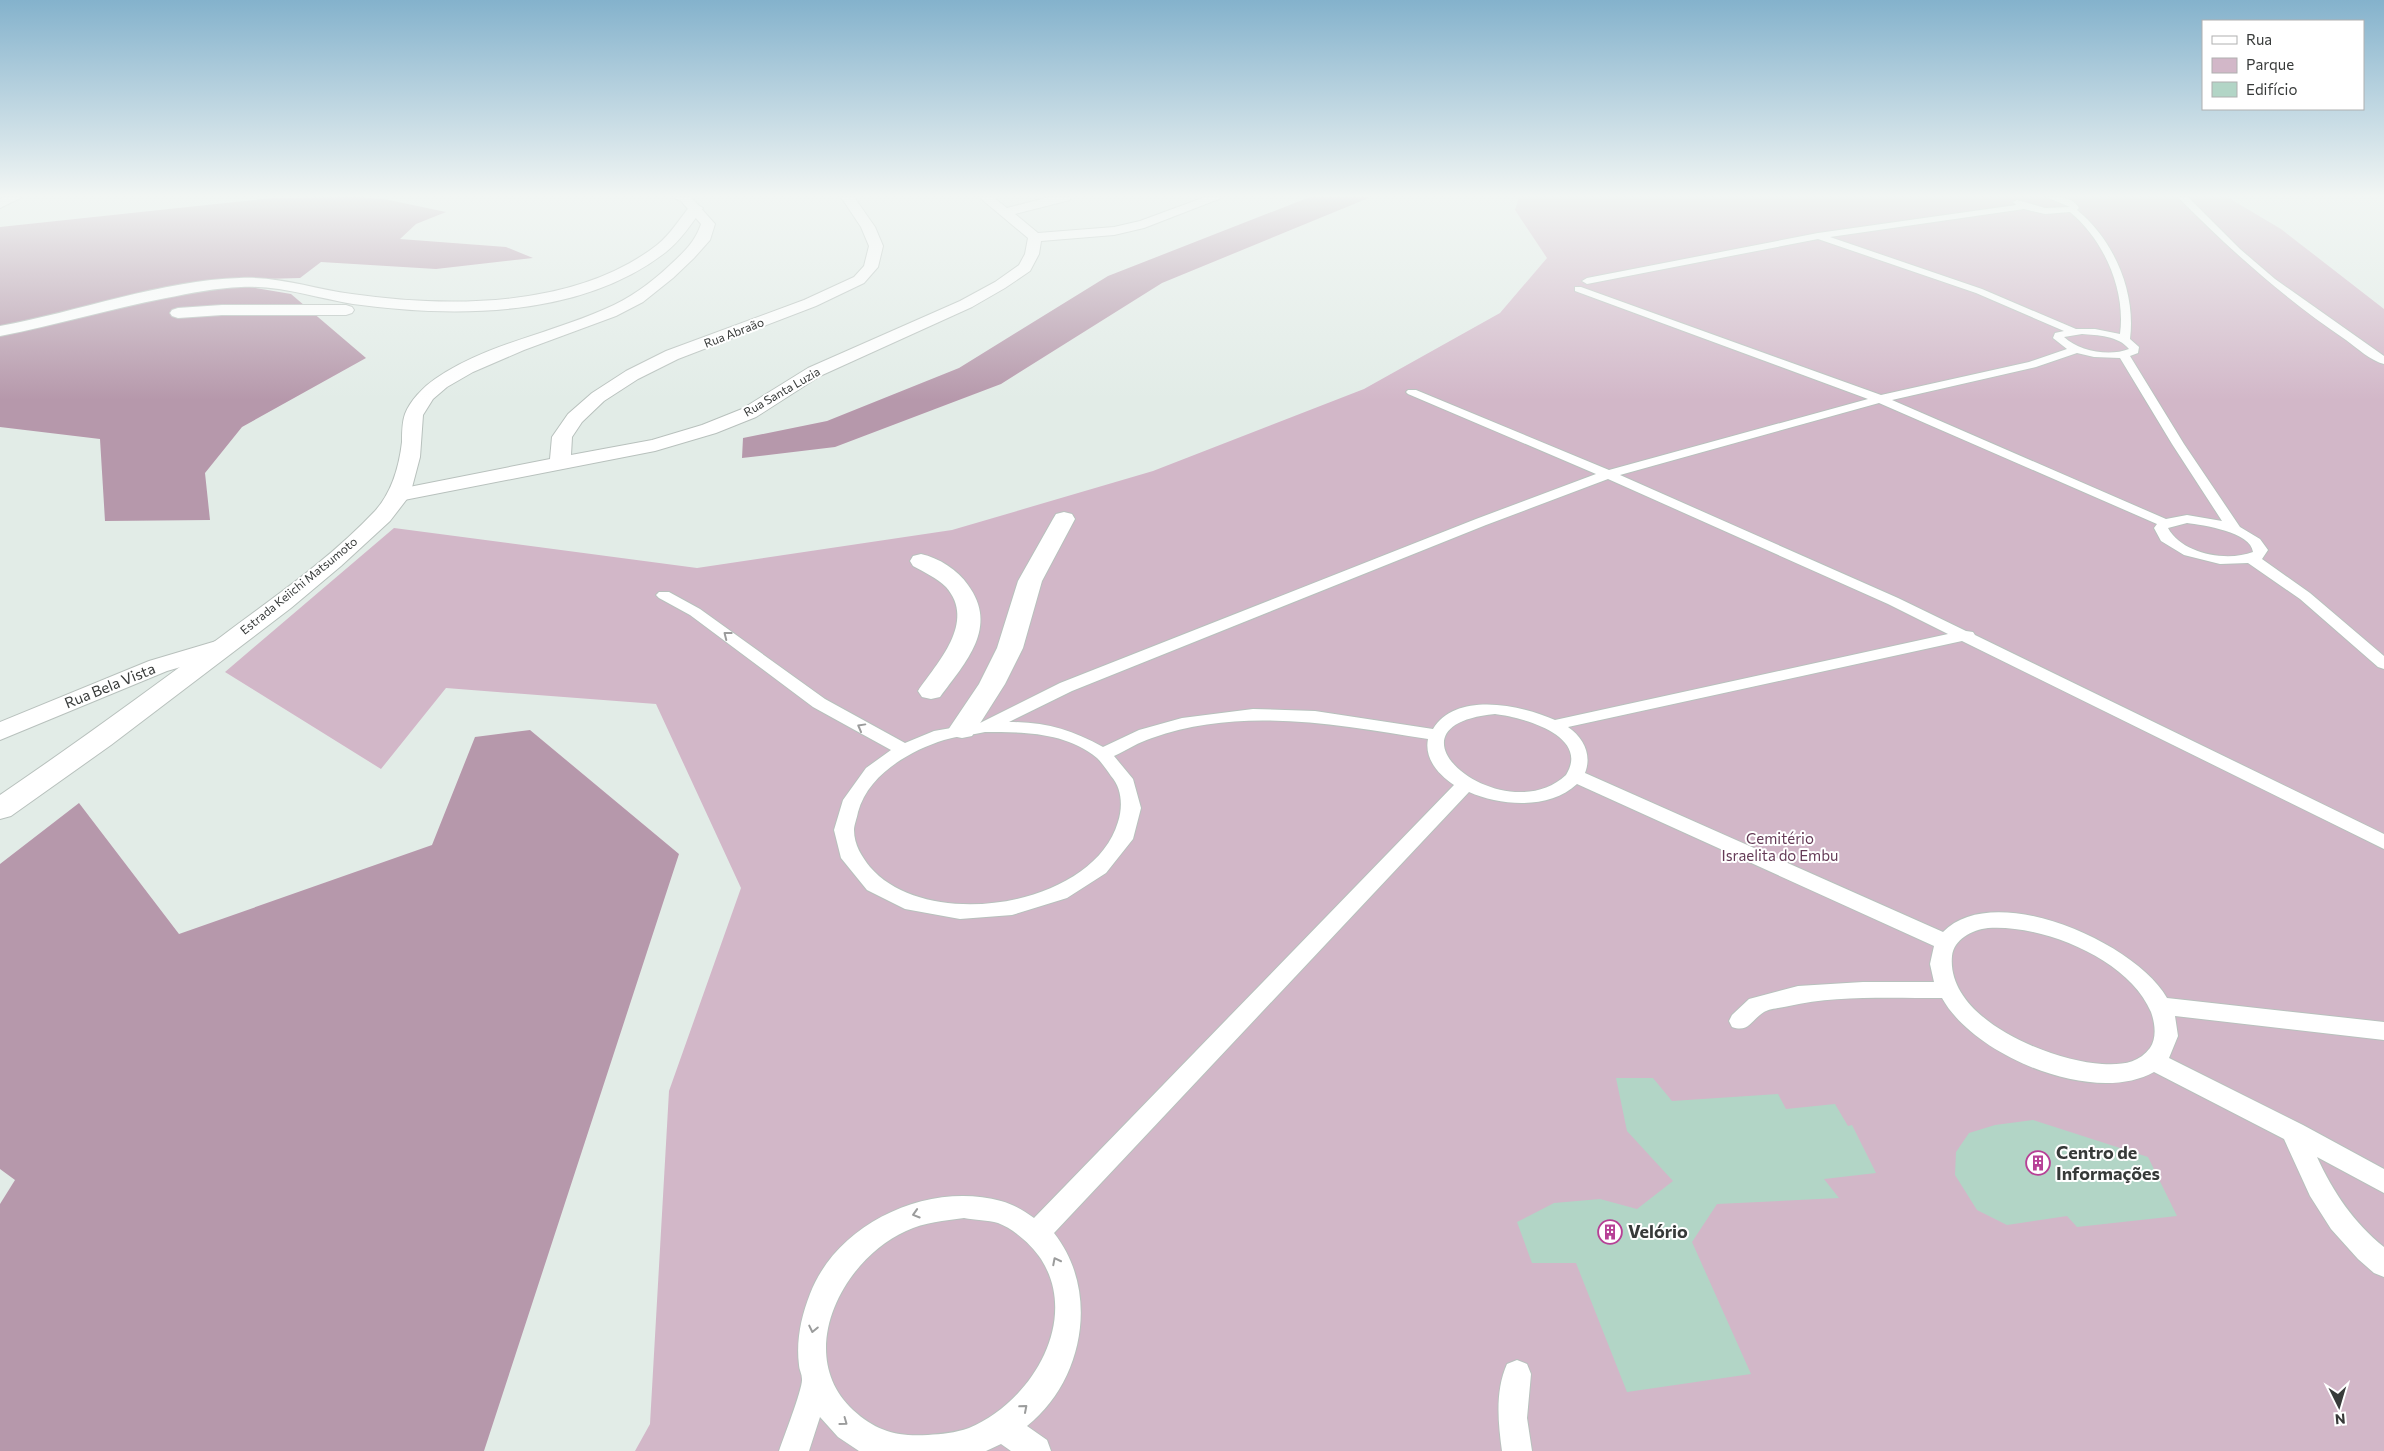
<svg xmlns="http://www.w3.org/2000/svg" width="2384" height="1451" viewBox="0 0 2384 1451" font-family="Commissioner,sans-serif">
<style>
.green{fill:#d2b7c8}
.forest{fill:#b698ab}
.building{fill:#b2d5c6}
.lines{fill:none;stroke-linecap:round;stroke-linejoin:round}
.service-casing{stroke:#b8c1bd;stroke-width:2}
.minor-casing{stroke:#b8c1bd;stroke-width:2}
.secondary-casing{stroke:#b8c1bd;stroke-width:2}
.service{fill:#fff;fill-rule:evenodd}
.minor{fill:#fff;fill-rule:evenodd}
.secondary{fill:#fff;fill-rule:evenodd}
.oneway{stroke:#9b9c9c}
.labels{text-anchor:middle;stroke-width:4;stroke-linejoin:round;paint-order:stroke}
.far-street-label{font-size:12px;fill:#373a39;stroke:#fff}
.street-label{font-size:15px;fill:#373a39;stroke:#fff}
.park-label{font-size:15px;fill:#643a56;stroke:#fff}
.near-poi-label{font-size:18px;font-weight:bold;fill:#373a39;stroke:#fff;text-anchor:start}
</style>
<rect width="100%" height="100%" fill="#e2ece7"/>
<polygon class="green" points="1519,197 2227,197 2281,229 2384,309 2384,1451 635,1451 650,1424 669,1091 741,888 656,704 446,688 381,769 225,672 394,528 697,568 952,530 1153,471 1364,389 1500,313 1547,258 1515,210"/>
<g class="forest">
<polygon points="357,197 384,199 446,212 416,224 400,239 506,247 533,258 436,269 321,262 300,278 226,280 0,327 0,227 272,198"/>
<polygon points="1310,197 1371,197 1162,283 1001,384 835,447 742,458 743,438 827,421 959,368 1108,276"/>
<path d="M244,286L291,294L366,358L242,427L205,473L210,520L105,521L100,439L0,427V335C80,317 162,291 244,286Z"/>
<polygon points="530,730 679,854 484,1451 0,1451 0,1204 15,1180 0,1169 0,864 79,803 179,934 432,845 475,737"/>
</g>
<g class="building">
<polygon points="1616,1078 1653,1078 1672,1101 1778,1094 1786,1109 1835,1104 1848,1126 1852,1125 1876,1173 1824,1179 1839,1198 1717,1204 1692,1242 1751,1374 1627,1392 1576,1263 1532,1263 1517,1222 1554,1203 1600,1199 1637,1209 1673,1181 1627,1131"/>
<polygon points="2033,1120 2148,1157 2177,1216 2077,1227 2067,1216 2007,1225 1977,1210 1955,1175 1956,1152 1969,1133 1995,1125"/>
</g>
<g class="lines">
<g class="service-casing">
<g id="service">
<path d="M2046,197C2059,197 2072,196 2079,208L2077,210C2114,240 2136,292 2130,339L2139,347L2138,353L2130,356L2184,444L2240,527L2260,539L2268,550L2262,559L2310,593L2384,656V669L2378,667L2300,599L2248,563L2220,564L2184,555L2161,541L2154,528L2157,524L1879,403L1620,475L1898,598L1966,631L1973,632L1975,635L2384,834V849L1962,641L1568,727C1584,738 1592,755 1585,773L1943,932C1994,879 2136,943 2167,998L2384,1022V1040L2175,1016L2178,1036L2169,1058L2303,1125L2384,1169V1193L2317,1157C2333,1192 2354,1223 2384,1247V1277L2374,1273L2358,1259L2331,1229L2310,1196L2284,1139L2154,1072C2094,1106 1974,1056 1942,998C1896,998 1834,995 1789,1006C1782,1008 1770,1008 1764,1012C1751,1020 1749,1033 1732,1027L1729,1021L1732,1015L1749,999L1798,986L1863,982H1934L1930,964L1934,946L1577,784C1549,810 1501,806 1469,792L1054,1233C1100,1291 1084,1381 1027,1426L1047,1440L1051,1451H1011L1001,1444L986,1451H859L838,1437L820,1417L809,1451H779C783,1439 803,1388 802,1379C802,1374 799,1369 799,1365C796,1341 801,1317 810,1294C837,1223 928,1181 1001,1201C1013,1204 1024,1211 1034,1218L1454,785C1439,775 1424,759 1428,739C1337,725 1242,706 1152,738C1139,742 1127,750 1114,756L1133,779L1141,808L1133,839L1106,873L1067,898L1012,915L960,919L905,909L867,890L841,858L834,830L843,800L866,768L891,750L813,707L690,615L659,598L656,595L659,592H669L700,609L825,699L905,743L934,731L980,723L1060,683L1476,519L1596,474L1408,394L1406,392L1408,390H1416L1609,470L1868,399L1575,291V287H1581L1881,395L2029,362L2067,349L2053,338L2055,333L2064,331L1976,293L1818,239L1587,284L1582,281L1587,278L1818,233L2016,205L2013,202L2017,200L2045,208L2070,207ZM2024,209L2045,214L2070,212C2104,240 2126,290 2120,334L2095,329H2076L1982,289L1830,237ZM2082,334C2097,335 2119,336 2129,349C2109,357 2079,351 2064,337ZM2077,353L2094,357L2120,358L2172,444L2222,521L2187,515L2166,519L1892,400L2036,367ZM1608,479L1888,604L1948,634L1555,720C1522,705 1456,691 1433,729L1315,711L1253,709L1182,718L1139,730L1103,747C1072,730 1046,722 1009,722L1072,691L1486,525ZM2187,523C2203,525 2251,532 2253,552C2227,562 2182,554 2168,528ZM1495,714C1521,717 1591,735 1566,775C1504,833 1371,726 1495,714ZM985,732C1023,732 1066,732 1097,758C1102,763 1107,770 1111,776C1122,788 1123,807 1118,822C1093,907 927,933 870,867C862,857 854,845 854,830C854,825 857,818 858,812C868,775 909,751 944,740C957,736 972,735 985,732ZM1988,928C2042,924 2129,959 2151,1012C2155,1023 2157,1038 2150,1048C2138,1064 2120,1065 2102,1064C2052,1061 1946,1020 1952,956C1954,939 1972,930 1988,928ZM964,1218C975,1220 988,1220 998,1223C1014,1229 1032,1245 1041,1259C1081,1321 1030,1403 969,1428C955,1433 942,1434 928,1435C897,1437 876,1431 853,1410C793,1354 843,1259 906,1231C925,1222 944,1221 964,1218Z"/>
<path d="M2178,197H2188L2240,249L2275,279L2384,356V364C2371,361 2357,348 2346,340C2284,298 2230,250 2178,197Z"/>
<path d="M1517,1360L1527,1364L1531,1374L1527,1418L1532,1451H1502C1498,1422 1495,1391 1507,1364Z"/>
</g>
</g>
<g class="minor-casing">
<g id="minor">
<polygon points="4,197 22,197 0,208 0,199"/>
<polygon points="841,197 854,197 875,227 883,246 878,267 864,283 816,306 678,359 638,379 604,401 582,422 572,437 571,455 652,440 702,425 742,409 808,368 960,301 995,282 1019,265 1025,254 1028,238 979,197 993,197 1007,208 1049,197 1071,197 1070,200 1015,214 1038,233 1114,227 1140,221 1205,197 1224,197 1144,228 1114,235 1041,241 1039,254 1030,271 1005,288 972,307 820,376 756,417 716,433 655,451 399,501 392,499 388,495 392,491 399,489 550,459 552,437 568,414 592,393 626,371 666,351 804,300 854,277 864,266 869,246 861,227"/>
<path d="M696,204L703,208C692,223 681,240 666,252C581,318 455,318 353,304C316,298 279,285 241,287C216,288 191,293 166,298C110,309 56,325 0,336V326C77,312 163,280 240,278C278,276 315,289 352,294C449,308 576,308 657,245C671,234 680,218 691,205Z"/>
<polygon points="222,305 346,305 352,307 354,310 352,313 346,315 222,315 178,318 172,316 170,313 172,310 178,308"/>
<polygon points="1064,512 1072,514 1075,519 1042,581 1023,648 1005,684 972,736 962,738 952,736 948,730 979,684 997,648 1018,581 1053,519 1056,514"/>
<path d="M921,554C939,558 958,570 968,585C999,627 966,662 940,697L931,699L922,697L918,691C937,663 977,622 946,587C937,578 924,572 913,566L910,561L913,556Z"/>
<polygon points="223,639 232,642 236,647 232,652 167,671 0,740 0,722 149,661"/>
</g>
</g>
<g class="secondary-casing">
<path id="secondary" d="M672,197H691L715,224L710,240L694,258L673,278L643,302L616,316L524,350L473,372L447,387L433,399L423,415L420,457L410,495L390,521L341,566L291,608L111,745L11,816L0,819V795C75,744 149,690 222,636C274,597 330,559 375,511C392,492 399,467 402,442C402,434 402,422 405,414C410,401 423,387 435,379C486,344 549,334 605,309C629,299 651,283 670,265C684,252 695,242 701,224L681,201Z"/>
</g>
<use href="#service" class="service"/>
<use href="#minor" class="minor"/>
<use href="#secondary" class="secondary"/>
</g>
<defs><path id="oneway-chevron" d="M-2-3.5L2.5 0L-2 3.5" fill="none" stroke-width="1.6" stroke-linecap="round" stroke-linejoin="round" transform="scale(1.25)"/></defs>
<g class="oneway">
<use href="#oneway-chevron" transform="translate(727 635) rotate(-142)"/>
<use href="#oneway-chevron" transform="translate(861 727) rotate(-151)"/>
<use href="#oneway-chevron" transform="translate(916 1214) rotate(163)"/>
<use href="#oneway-chevron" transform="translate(1056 1261) rotate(-117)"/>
<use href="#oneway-chevron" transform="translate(813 1329) rotate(102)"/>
<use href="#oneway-chevron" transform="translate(1024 1408) rotate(-41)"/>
<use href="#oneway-chevron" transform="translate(844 1422) rotate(36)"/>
</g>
<linearGradient id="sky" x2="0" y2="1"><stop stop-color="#84b2cc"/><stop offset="0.49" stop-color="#f2f6f4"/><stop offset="1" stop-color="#f2f6f4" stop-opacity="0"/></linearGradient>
<rect width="2384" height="400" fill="url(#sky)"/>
<defs>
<g id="building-ring" transform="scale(1.25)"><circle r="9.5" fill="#fff" stroke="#b74096" stroke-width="1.5"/><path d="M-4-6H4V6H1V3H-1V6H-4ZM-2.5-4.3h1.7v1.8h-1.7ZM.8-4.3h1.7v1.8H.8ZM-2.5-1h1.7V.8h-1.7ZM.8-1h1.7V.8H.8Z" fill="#b74096"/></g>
</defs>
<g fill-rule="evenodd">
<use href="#building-ring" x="2038" y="1163"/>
<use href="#building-ring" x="1610" y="1232"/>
</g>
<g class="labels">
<g class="far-street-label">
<text transform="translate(734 333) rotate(-21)" y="4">Rua Abraão</text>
<text transform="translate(782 392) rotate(-30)" y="4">Rua Santa Luzia</text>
<text transform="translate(299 586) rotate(-39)" y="4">Estrada Keiichi Matsumoto</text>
</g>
<g class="street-label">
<text transform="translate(110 686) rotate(-22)" y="5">Rua Bela Vista</text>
</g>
<g class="park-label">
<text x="1780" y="844">Cemitério<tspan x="1780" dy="17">Israelita do Embu</tspan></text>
</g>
<g class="near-poi-label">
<text x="2056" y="1159">Centro de<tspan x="2056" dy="21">Informações</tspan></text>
<text x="1628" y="1238">Velório</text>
</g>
</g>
<rect x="2202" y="20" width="162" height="90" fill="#ffffff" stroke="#afb0b0"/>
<rect x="2212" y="36" width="25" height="8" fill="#ffffff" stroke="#afb0b0"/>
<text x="2246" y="45" font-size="15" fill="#373a39">Rua</text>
<rect x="2212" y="58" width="25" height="15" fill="#d2b7c8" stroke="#afb0b0"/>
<text x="2246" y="70" font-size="15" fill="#373a39">Parque</text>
<rect x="2212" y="82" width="25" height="15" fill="#b2d5c6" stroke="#afb0b0"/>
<text x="2246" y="95" font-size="15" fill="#373a39">Edifício</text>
<g transform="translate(2339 1406) rotate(175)" stroke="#ffffff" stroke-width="4" paint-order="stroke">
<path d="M0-4L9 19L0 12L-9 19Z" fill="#373a39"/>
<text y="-8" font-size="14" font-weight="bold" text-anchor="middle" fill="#373a39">N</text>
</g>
</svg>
